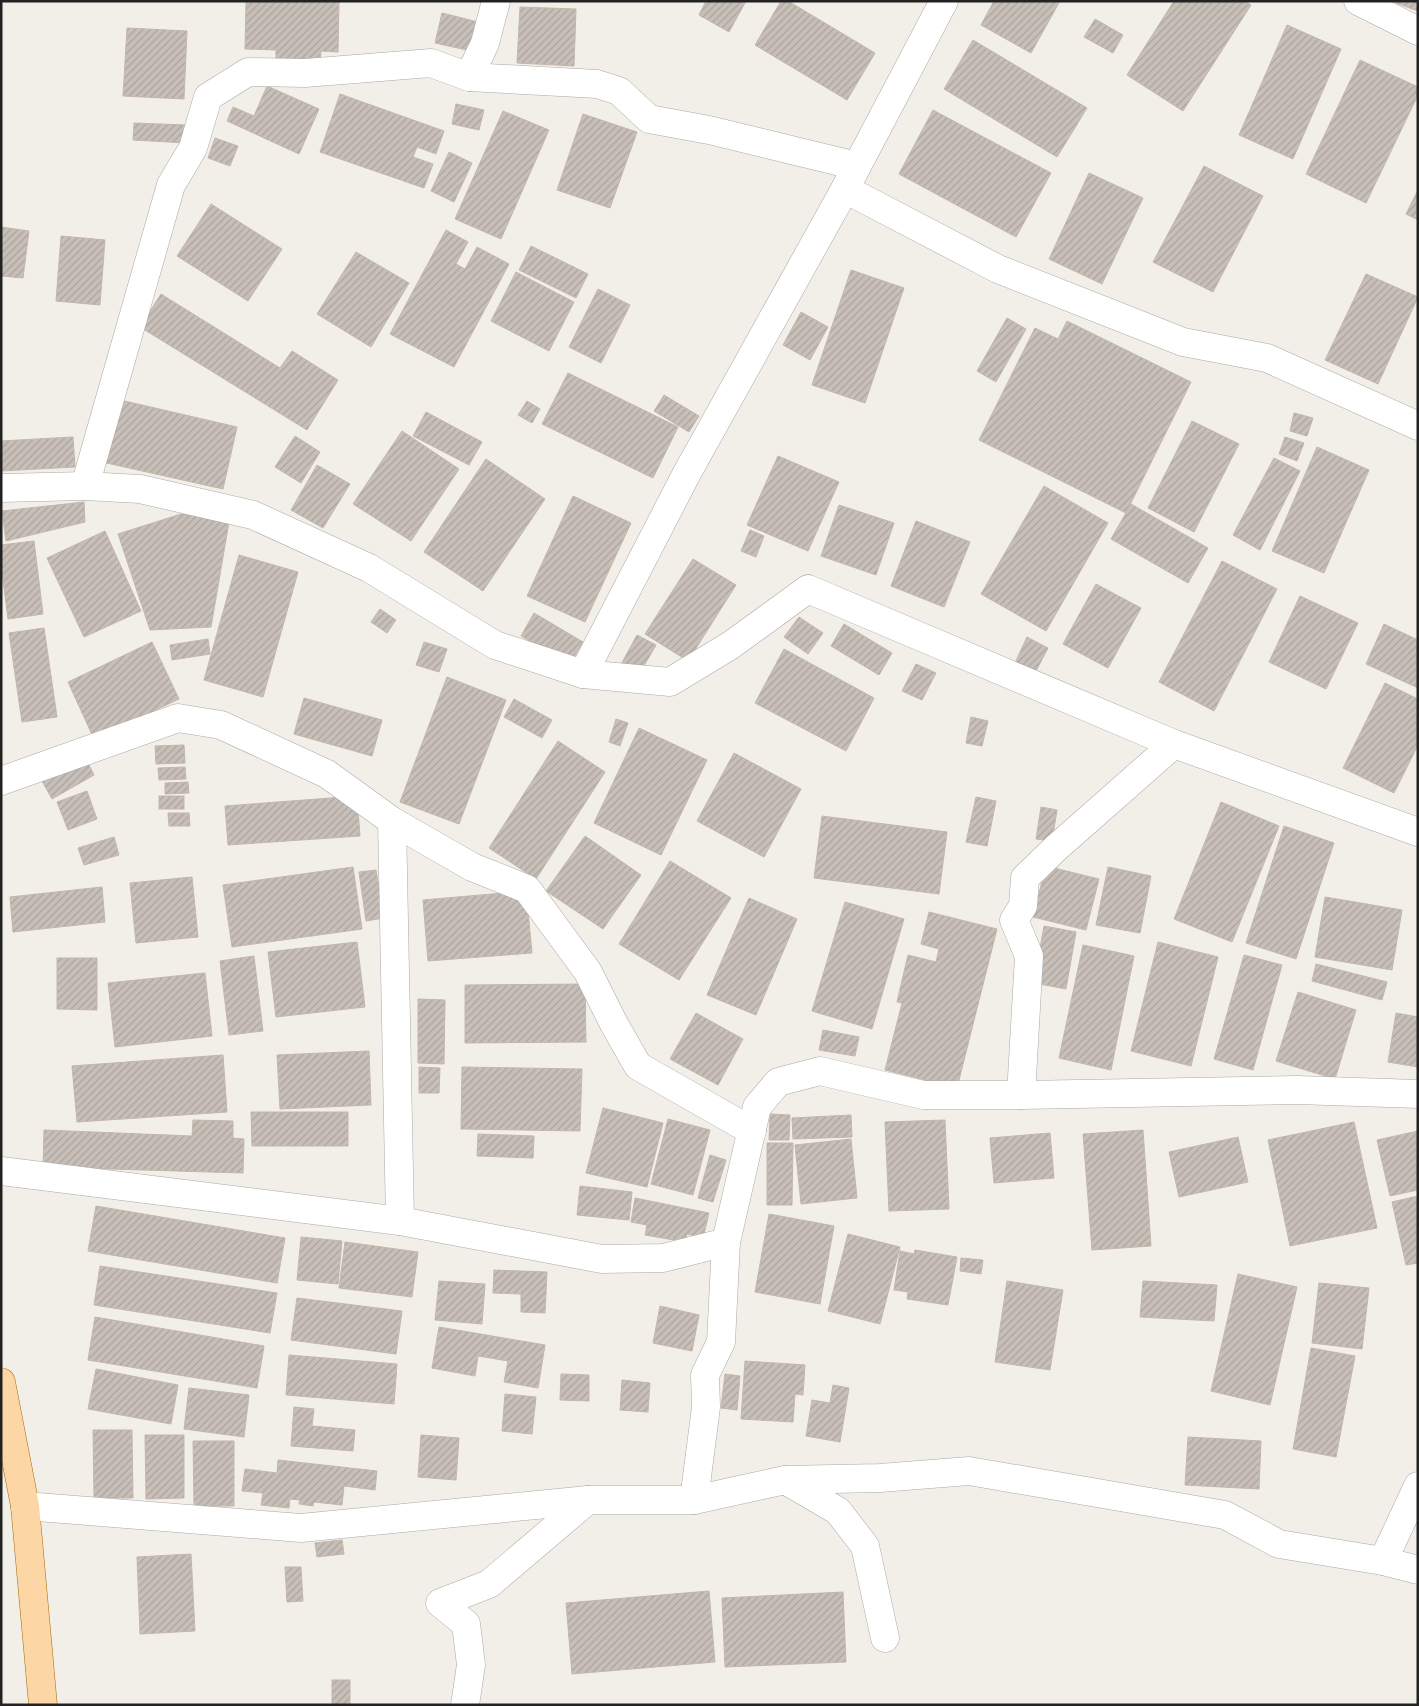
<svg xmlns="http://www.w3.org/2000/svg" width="1419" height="1706" viewBox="0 0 1419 1706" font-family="'Public Sans',sans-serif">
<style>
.building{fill:url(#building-hatch);stroke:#c4b6ab}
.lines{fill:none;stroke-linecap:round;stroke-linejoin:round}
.minor-casing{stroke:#a9a9a9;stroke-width:29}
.major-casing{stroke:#a06b00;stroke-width:29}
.minor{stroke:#fff;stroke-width:28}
.major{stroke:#fcd6a4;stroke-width:28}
</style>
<defs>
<pattern id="building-hatch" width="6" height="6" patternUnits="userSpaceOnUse" patternTransform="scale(1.25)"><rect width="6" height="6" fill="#c7bfb8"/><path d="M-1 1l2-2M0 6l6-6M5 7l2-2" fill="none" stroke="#aba49e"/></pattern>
</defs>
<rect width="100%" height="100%" fill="#f2efe9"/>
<g class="building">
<polygon points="246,1 339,1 338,52 321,51 320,63 276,62 276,50 245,49"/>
<polygon points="706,1 746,1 729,32 699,15"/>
<polygon points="781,1 788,1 875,53 847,100 755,45"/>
<polygon points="994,1 1060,1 1031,53 981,25"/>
<polygon points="1174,1 1244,1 1251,5 1183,111 1127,75"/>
<polygon points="1396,1 1418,1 1418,11 1396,3"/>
<polygon points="520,7 576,9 574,66 517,63"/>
<polygon points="442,13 478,22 471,51 435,43"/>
<polygon points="1095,19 1123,35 1113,53 1084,37"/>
<polygon points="1287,25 1341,49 1293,159 1239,135"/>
<polygon points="127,28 187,31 184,99 123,96"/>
<polygon points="973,40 1087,108 1057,157 944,89"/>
<polygon points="1360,60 1418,87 1418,95 1366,203 1306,174"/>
<polygon points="267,86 319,109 299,154 227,121 233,107 254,116"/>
<polygon points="340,94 444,131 436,154 417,147 413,157 433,164 424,188 320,152"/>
<polygon points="456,104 484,110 479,130 452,124"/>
<polygon points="933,110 1051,173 1016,237 899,174"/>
<polygon points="503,111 549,130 501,239 455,219"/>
<polygon points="583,114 637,132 610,208 557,190"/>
<polygon points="134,123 186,125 186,143 133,140"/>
<polygon points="215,138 238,146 230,166 208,158"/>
<polygon points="449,152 472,163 454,202 431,191"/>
<polygon points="1204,166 1263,196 1213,292 1153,262"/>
<polygon points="1089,173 1143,198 1102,284 1049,259"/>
<polygon points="1418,190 1418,220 1406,214"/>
<polygon points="211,204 282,249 248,301 177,256"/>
<polygon points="1,227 29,231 23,278 1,276"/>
<polygon points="446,230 468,242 456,264 465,269 477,247 509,264 454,367 390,334"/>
<polygon points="61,236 105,240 100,305 56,301"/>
<polygon points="531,246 588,274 576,298 519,270"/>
<polygon points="356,252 409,283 371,347 317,314"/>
<polygon points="851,270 904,288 865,403 812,385"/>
<polygon points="516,272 574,302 549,351 491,321"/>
<polygon points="1366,274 1418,297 1378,384 1325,360"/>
<polygon points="598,289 630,305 601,363 569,347"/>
<polygon points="161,294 280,368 292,351 338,380 307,430 140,327"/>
<polygon points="801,312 828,327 810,360 783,345"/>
<polygon points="1007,318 1026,329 996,382 977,371"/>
<polygon points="1067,321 1191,382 1126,513 979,440 1035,328 1058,339"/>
<polygon points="568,373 678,427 653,478 542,424"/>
<polygon points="664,395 699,416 689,432 654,411"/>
<polygon points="116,399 237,427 223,489 102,462"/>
<polygon points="527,401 540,409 532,423 518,415"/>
<polygon points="426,412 482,442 469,465 413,436"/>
<polygon points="1294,413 1313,418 1307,436 1290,431"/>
<polygon points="1192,421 1239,444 1194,532 1148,508"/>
<polygon points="402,431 459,469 411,541 353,504"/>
<polygon points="295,436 320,452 301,483 275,467"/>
<polygon points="73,437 75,467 1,471 1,441"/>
<polygon points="1285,437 1304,443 1297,461 1279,454"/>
<polygon points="1317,447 1369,470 1324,573 1272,551"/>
<polygon points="778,456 839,482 808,551 747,525"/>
<polygon points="1274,458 1300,471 1260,550 1233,535"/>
<polygon points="486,459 545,499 483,591 424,552"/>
<polygon points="317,465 350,484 323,528 291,510"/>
<polygon points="1044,486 1108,523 1046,631 981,594"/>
<polygon points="573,496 631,523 585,622 527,596"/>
<polygon points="84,502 85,522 6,541 2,511"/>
<polygon points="1131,504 1208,548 1188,583 1111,539"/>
<polygon points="839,505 894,523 876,575 821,556"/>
<polygon points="181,514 229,522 211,627 150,630 118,534"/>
<polygon points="916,521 970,542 944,607 891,586"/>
<polygon points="750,530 764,536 756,557 741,551"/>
<polygon points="105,531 141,611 84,637 47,558"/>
<polygon points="34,541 43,614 8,619 1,564 1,545"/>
<polygon points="239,555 298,572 263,697 204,680"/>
<polygon points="693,559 736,585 688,661 645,634"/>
<polygon points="1222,561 1277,589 1214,711 1159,682"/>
<polygon points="1096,584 1141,608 1108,668 1063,644"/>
<polygon points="1300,596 1358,623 1326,689 1269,662"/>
<polygon points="380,609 396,620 387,633 371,622"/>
<polygon points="534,613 583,642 570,664 521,636"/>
<polygon points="799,617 823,633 808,654 784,637"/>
<polygon points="844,624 892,653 879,675 831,646"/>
<polygon points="1384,624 1418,640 1418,688 1366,664"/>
<polygon points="44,628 57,717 22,722 9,633"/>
<polygon points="637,635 656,645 637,678 619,668"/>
<polygon points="1027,637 1048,648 1035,673 1015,663"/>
<polygon points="208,639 210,654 172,660 170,645"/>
<polygon points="152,642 179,699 94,739 68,682"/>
<polygon points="424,642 447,649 439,672 416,665"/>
<polygon points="784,649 874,698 846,751 755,703"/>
<polygon points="916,664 936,673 922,700 902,691"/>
<polygon points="447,677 506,700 459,824 400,802"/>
<polygon points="1385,683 1418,699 1418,745 1394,793 1343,768"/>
<polygon points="304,698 382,720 372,756 294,734"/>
<polygon points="514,699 552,720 542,738 504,717"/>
<polygon points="971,717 988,721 982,746 966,743"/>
<polygon points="616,719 628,723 620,746 609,742"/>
<polygon points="639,728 707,760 661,855 594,823"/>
<polygon points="558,741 605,772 536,879 489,848"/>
<polygon points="184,745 185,763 156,764 155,746"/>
<polygon points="734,753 801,789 764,857 697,821"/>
<polygon points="85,757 94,775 52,799 42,781"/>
<polygon points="185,767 186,779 159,780 158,768"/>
<polygon points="188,782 189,793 165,794 165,783"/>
<polygon points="87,791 97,819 68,830 57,802"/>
<rect x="159" y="796" width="25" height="13"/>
<polygon points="357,796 360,836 228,845 225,806"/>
<polygon points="976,797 996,801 987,846 966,842"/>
<polygon points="1221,802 1279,826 1232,942 1174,919"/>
<polygon points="1041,807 1057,810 1052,841 1036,839"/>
<polygon points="168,813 189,813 190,826 169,826"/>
<polygon points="822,816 947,832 939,894 814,878"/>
<polygon points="1284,826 1334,843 1296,959 1246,943"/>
<polygon points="585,836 641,875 603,929 546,891"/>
<polygon points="114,837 119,855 84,865 78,848"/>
<polygon points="670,861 731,898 679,980 619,944"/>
<polygon points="1046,866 1099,879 1086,930 1033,917"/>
<polygon points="353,867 362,929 232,947 223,885"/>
<polygon points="1108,867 1151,876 1140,933 1096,925"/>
<polygon points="376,870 384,918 366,921 359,872"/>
<polygon points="192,877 198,937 136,943 130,883"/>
<polygon points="102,887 105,922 13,932 10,897"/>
<polygon points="526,891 532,953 428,961 423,900"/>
<polygon points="1325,897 1402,910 1392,970 1315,957"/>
<polygon points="749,898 797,919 756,1015 707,995"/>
<polygon points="845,902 904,919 872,1029 812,1011"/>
<polygon points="929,912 997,929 957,1088 885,1070 902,1003 897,1002 908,955 936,962 939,949 921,944"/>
<polygon points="1044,926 1076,932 1066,989 1034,983"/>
<polygon points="357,942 365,1007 276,1017 268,952"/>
<polygon points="1158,942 1218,957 1191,1066 1131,1051"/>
<polygon points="1083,945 1134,956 1111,1070 1059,1058"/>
<polygon points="1244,955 1282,965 1253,1070 1214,1059"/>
<polygon points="254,956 263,1031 229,1035 220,961"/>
<polygon points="57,958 97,958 97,1010 57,1009"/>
<polygon points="1316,964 1387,982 1382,1000 1312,981"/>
<polygon points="205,973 212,1036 115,1047 108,983"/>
<polygon points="585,984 586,1042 465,1043 465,985"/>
<polygon points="1298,992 1356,1010 1335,1079 1276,1061"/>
<polygon points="418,999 445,1000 444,1064 418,1063"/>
<polygon points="696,1013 743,1039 718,1085 670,1059"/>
<polygon points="1396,1013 1418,1017 1418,1067 1388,1062"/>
<polygon points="823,1030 859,1037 855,1056 819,1050"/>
<polygon points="369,1051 371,1105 280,1109 277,1055"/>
<polygon points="223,1055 227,1112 77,1122 72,1066"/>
<polygon points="419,1067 440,1068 439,1093 419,1093"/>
<polygon points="462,1067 582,1069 580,1131 461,1129"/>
<polygon points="603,1108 663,1123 647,1187 586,1173"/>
<polygon points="251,1112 348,1112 348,1146 252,1146"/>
<polygon points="770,1114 790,1115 789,1140 769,1140"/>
<polygon points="851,1115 852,1137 793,1139 792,1118"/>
<polygon points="668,1119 710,1130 693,1195 651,1184"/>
<polygon points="193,1120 233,1121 233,1138 244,1139 243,1173 43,1167 44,1130 192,1136"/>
<polygon points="945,1120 949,1209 889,1211 885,1122"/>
<polygon points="1354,1122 1377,1228 1290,1246 1268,1140"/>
<polygon points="1143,1130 1151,1246 1092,1250 1083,1134"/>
<polygon points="1418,1131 1418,1190 1390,1196 1377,1140"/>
<polygon points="1050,1133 1054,1178 994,1183 990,1138"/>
<polygon points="478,1134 534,1136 533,1158 477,1156"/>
<polygon points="1238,1137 1248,1182 1179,1197 1169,1152"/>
<polygon points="851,1139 857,1198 801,1204 795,1145"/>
<polygon points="767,1143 793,1143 792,1205 767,1205"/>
<polygon points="710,1155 726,1160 713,1202 698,1198"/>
<polygon points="580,1186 632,1192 629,1220 577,1215"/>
<polygon points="1418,1196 1418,1263 1406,1265 1392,1202"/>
<polygon points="635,1198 709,1213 703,1238 687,1234 685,1242 645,1235 647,1225 631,1222"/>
<polygon points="96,1206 285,1238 277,1283 88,1251"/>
<polygon points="769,1214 834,1226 820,1304 755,1292"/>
<polygon points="848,1234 900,1247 880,1324 828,1311"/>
<polygon points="301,1237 342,1241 338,1284 297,1280"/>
<polygon points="345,1242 418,1252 412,1297 339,1288"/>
<polygon points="915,1250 957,1257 948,1305 907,1299 908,1292 894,1290 900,1251 914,1254"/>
<polygon points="961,1258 983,1260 981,1274 960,1271"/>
<polygon points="100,1266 277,1293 270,1333 94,1305"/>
<polygon points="494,1270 547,1272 545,1313 521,1312 521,1294 493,1293"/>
<polygon points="1238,1274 1297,1287 1270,1405 1211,1391"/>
<polygon points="439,1281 485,1284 482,1324 435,1320"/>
<polygon points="1007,1281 1063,1290 1050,1370 995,1362"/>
<polygon points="1143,1281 1217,1285 1214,1321 1140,1317"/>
<polygon points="1319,1283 1369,1288 1362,1349 1312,1343"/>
<polygon points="297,1298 402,1311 396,1354 291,1340"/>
<polygon points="660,1306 699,1315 692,1351 653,1343"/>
<polygon points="95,1317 264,1346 257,1388 88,1360"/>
<polygon points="439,1327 545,1345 538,1388 504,1382 508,1361 478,1356 475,1376 432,1368"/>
<polygon points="1311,1348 1355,1356 1336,1457 1293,1449"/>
<polygon points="289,1355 397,1364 394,1404 286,1395"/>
<polygon points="745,1361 805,1365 803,1395 795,1394 793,1422 741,1419"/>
<polygon points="96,1369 178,1385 171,1424 88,1409"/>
<polygon points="561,1374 589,1375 589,1401 560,1400"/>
<polygon points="725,1374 740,1376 737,1410 721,1408"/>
<polygon points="622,1380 650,1383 648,1412 620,1410"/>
<polygon points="833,1385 849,1388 840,1442 806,1436 812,1400 830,1403"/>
<polygon points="189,1388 249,1395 244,1437 184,1429"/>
<polygon points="505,1394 536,1397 532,1434 502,1431"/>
<polygon points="294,1407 314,1409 312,1426 355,1430 353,1451 291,1446"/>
<polygon points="93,1430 132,1430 133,1498 94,1498"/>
<polygon points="145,1435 184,1435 184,1498 146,1499"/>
<polygon points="421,1435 459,1438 456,1480 418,1477"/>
<polygon points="1188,1437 1261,1441 1259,1489 1185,1485"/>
<polygon points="193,1441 234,1441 234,1506 194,1506"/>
<polygon points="278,1460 377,1471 375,1490 344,1486 342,1505 314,1502 313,1506 299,1504 300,1500 290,1499 289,1508 261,1505 263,1493 242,1491 245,1469 277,1473"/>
<polygon points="342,1540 344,1554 317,1557 315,1543"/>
<polygon points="191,1554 195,1631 140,1634 137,1557"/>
<polygon points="285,1567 301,1567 303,1601 287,1602"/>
<polygon points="709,1591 715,1662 572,1674 566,1603"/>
<polygon points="843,1592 846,1662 725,1667 722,1598"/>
<rect x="332" y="1680" width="18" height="25"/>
</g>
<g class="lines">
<g class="minor-casing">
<g id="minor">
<polyline points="1358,1 1418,31"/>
<polyline points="469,77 485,43 496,1"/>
<polyline points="845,189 998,269 1183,342 1267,358 1418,426"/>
<polyline points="85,486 171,185 193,148 208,97 248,72 305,73 431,63 469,77 597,84 619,91 649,119 709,130 857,166"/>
<polyline points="1,488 85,486 140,489 253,515 369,568 495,645 583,674 670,682 731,645 808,589 1174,744 1418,832"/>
<polyline points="583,674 687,473 845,189 944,1"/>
<polyline points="1,781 178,718 221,725 327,774 392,821 472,867 527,889 588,972 614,1024 638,1066 752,1131"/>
<polyline points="392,821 400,1221"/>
<polyline points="1021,1095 1029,956 1014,920 1023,906 1025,878 1056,848 1174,744"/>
<polyline points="1,1171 400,1221 602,1259 663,1258 726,1242"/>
<polyline points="785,1480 838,1511 865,1546 885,1638"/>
<polyline points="694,1500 706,1407 705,1375 721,1342 726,1242 757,1107 778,1082 820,1071 923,1095 1021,1095 1297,1090 1418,1094"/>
<polyline points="25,1506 301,1528 588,1500 694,1500 785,1480 880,1478 969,1471 1225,1515 1279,1544 1383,1561 1418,1570"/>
<polyline points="1383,1561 1418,1486"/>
<polyline points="465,1705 471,1665 466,1624 440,1603 489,1584 588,1500"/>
</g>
</g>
<g class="major-casing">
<polyline id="major" points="1,1382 25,1506 43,1705"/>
</g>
<use href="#minor" class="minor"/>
<use href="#major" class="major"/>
</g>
<rect width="1419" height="1706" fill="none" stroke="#222222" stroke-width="5"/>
</svg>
